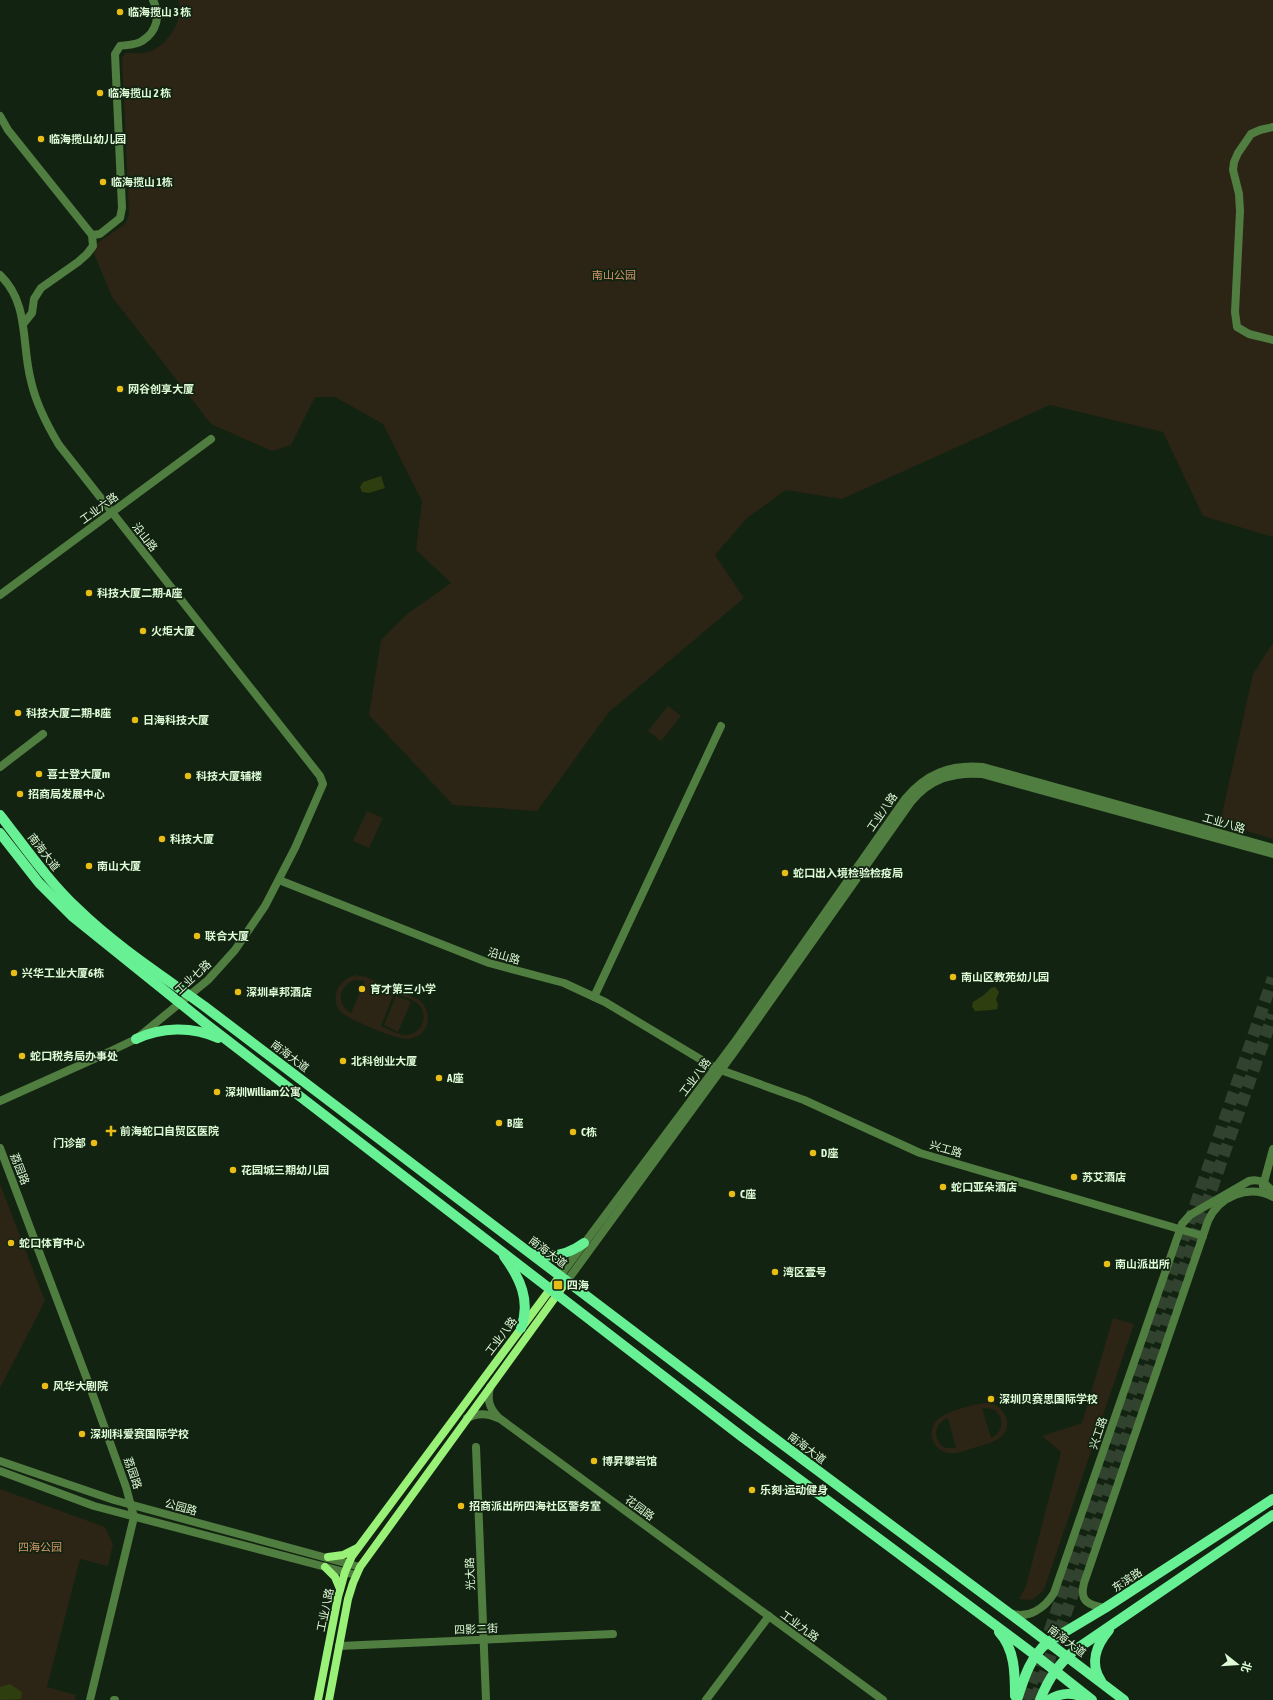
<svg xmlns="http://www.w3.org/2000/svg" width="1273" height="1700" viewBox="0 0 1273 1700" font-family="'Asap Condensed','Noto Sans SC',sans-serif">
<style>
.green{fill:#2c2414;fill-rule:evenodd}
.water{fill:#2e3e0f}
.lines{fill:none;stroke-linecap:round;stroke-linejoin:round}
.motorway-tunnel{stroke:#31432f;stroke-width:12;stroke-dasharray:12 6;stroke-linecap:butt}
.minor{stroke:#507d40;stroke-width:8}
.tertiary{stroke:#507d40;stroke-width:8}
.secondary{stroke:#99f277;stroke-width:8}
.primary{stroke:#68f194;stroke-width:10}
.poi-dot{fill:#e7bd16;stroke:#132311;stroke-width:1.5}
.labels{text-anchor:middle;stroke-width:3.5;stroke-linejoin:round;paint-order:stroke}
.poi-label{font-size:11px;font-weight:bold;fill:#ddfbd6;stroke:#132311;text-anchor:start}
.park-label{font-size:11px;fill:#d49969;stroke:#132311}
.street-label{font-size:11px;fill:#ddfbd6;stroke:#132311}
</style>
<rect width="100%" height="100%" fill="#132311"/>
<g class="green">
<path d="M178,0H1273V537L1203,516L1163,432L1050,405L842,499L786,490L747,518L715,555L744,598L609,712L537,811L453,805L369,715L381,640L407,614L451,583L416,550L422,501L383,424L335,397H315L291,445L272,451L211,424L112,297L91,246H93L125,224L129,216L122,58L126,53C134,53 144,54 151,51C168,44 185,19 178,0Z"/>
<polygon points="1273,643 1273,839 1220,823 1253,674"/>
<polygon points="668,706 681,716 661,741 648,731"/>
<polygon points="367,811 383,818 369,848 353,841"/>
<path d="M355,975L366,977L420,1000C426,1007 430,1015 427,1025C424,1033 417,1038 408,1039C397,1040 347,1019 340,1011C329,996 340,979 355,975ZM356,980L365,981L351,1013C335,1004 339,984 356,980ZM394,993C402,996 414,999 420,1006C429,1018 420,1036 404,1035C397,1034 388,1029 381,1026Z"/>
<polygon points="396,996 411,1002 398,1032 384,1025"/>
<polygon points="0,1184 45,1301 0,1388"/>
<polygon points="1113,1318 1134,1324 1044,1590 1032,1600 1019,1599 1026,1586 1061,1452 1042,1436 1082,1423"/>
<path d="M990,1403C998,1405 1003,1410 1006,1417C1013,1439 988,1444 973,1448C966,1450 957,1455 949,1453C932,1451 926,1430 938,1419C946,1411 980,1402 990,1403ZM982,1408L993,1409C1005,1417 1004,1432 991,1438ZM947,1418L948,1419L956,1448H945C932,1440 934,1424 947,1418Z"/>
<polygon points="0,1489 105,1527 113,1544 108,1566 80,1559 47,1687 76,1695 75,1700 0,1700"/>
</g>
<g class="water">
<polygon points="381,476 385,488 369,493 362,492 360,487 363,482"/>
<path d="M995,987L999,992L996,999L998,1005L997,1009C995,1010 977,1011 975,1011L972,1007L973,1002L984,995L991,988Z"/>
<polygon points="10,1684 22,1692 21,1699 0,1700 0,1687"/>
</g>
<g class="lines">
<g class="motorway-tunnel">
<polyline points="1026,1700 1273,978"/>
<polyline points="1035,1700 1077,1582 1180,1279 1273,1015"/>
</g>
<g class="minor">
<path d="M0,116L8,130L92,235L100,234L120,218L122,208L115,54L120,46C126,45 136,45 142,41C157,32 161,15 153,0"/>
<polyline points="1273,127 1260,130 1251,134 1238,153 1234,162 1233,170 1239,194 1240,211 1235,312 1237,327 1249,334 1273,340"/>
<polyline points="24,323 32,313 34,299 41,288 78,262 87,254 93,246 92,235"/>
<polyline points="0,595 211,439"/>
<polyline points="0,767 43,734"/>
<polyline points="594,997 721,726"/>
<polyline points="476,1447 486,1700"/>
<polyline points="339,1646 613,1634"/>
<polyline points="114,1700 115,1700"/>
</g>
<g class="tertiary">
<path d="M0,275C30,304 21,344 31,381C36,404 47,425 59,445L320,776L323,784L295,848L265,906L235,950L208,980L136,1039L96,1058L0,1101"/>
<polyline points="279,880 489,963 564,983 605,1002 715,1068 804,1100 920,1153 1203,1236"/>
<polyline points="0,1148 90,1387 126,1487 134,1517 90,1700"/>
<polyline points="1263,1186 1273,1149"/>
<path d="M560,1276L734,1043L905,799C926,774 950,764 983,767L1273,848"/>
<path d="M567,1281L735,1051L911,802C930,779 952,772 982,774L1273,854"/>
<path d="M490,1387C487,1400 489,1408 499,1418L883,1700"/>
<path d="M467,1418C478,1413 486,1413 498,1418"/>
<polyline points="0,1461 114,1500 360,1567"/>
<polyline points="0,1471 94,1506 356,1575"/>
<path d="M1105,1608C1089,1605 1079,1602 1084,1583L1208,1221C1219,1196 1249,1184 1273,1197"/>
<path d="M1010,1613C1028,1620 1045,1608 1054,1593L1182,1224L1190,1215L1249,1181C1261,1178 1266,1184 1273,1192"/>
<polyline points="706,1700 769,1616"/>
</g>
<g class="secondary">
<polyline points="328,1557 343,1555 357,1548"/>
<polyline points="325,1567 335,1577 340,1589"/>
<polyline points="318,1700 338,1597 345,1572 352,1556 560,1276"/>
<polyline points="329,1700 348,1599 353,1583 360,1567 567,1281"/>
</g>
<g class="primary">
<path d="M0,815C25,847 48,881 78,909C116,946 161,975 204,1006L758,1426L1025,1625L1124,1700"/>
<polyline points="0,833 39,883 72,916 206,1024 741,1436 1035,1655 1092,1700"/>
<path d="M136,1039C161,1027 192,1026 218,1038"/>
<path d="M531,1253C550,1259 569,1254 584,1243"/>
<path d="M504,1256C520,1278 531,1301 521,1328"/>
<path d="M999,1632C1015,1649 1015,1674 1015,1696"/>
<path d="M1101,1681C1089,1663 1097,1644 1109,1630"/>
<path d="M1017,1700C1024,1678 1030,1657 1048,1642L1105,1608L1273,1499"/>
<path d="M1040,1700C1048,1679 1058,1664 1075,1650L1273,1515"/>
<path d="M1049,1700C1061,1692 1072,1692 1085,1698"/>
</g>
</g>
<g class="poi-dot">
<circle cx="120" cy="12" r="4"/>
<circle cx="100" cy="93" r="4"/>
<circle cx="41" cy="139" r="4"/>
<circle cx="103" cy="182" r="4"/>
<circle cx="120" cy="389" r="4"/>
<circle cx="89" cy="593" r="4"/>
<circle cx="143" cy="631" r="4"/>
<circle cx="18" cy="713" r="4"/>
<circle cx="135" cy="720" r="4"/>
<circle cx="39" cy="774" r="4"/>
<circle cx="188" cy="776" r="4"/>
<circle cx="20" cy="794" r="4"/>
<circle cx="162" cy="839" r="4"/>
<circle cx="89" cy="866" r="4"/>
<circle cx="785" cy="873" r="4"/>
<circle cx="197" cy="936" r="4"/>
<circle cx="14" cy="973" r="4"/>
<circle cx="953" cy="977" r="4"/>
<circle cx="362" cy="989" r="4"/>
<circle cx="238" cy="992" r="4"/>
<circle cx="22" cy="1056" r="4"/>
<circle cx="343" cy="1061" r="4"/>
<circle cx="439" cy="1078" r="4"/>
<circle cx="217" cy="1092" r="4"/>
<circle cx="499" cy="1123" r="4"/>
<path d="M109 1125h4v4h4v4h-4v4h-4v-4h-4v-4h4z"/>
<circle cx="573" cy="1132" r="4"/>
<circle cx="94" cy="1143" r="4"/>
<circle cx="813" cy="1153" r="4"/>
<circle cx="233" cy="1170" r="4"/>
<circle cx="1074" cy="1177" r="4"/>
<circle cx="943" cy="1187" r="4"/>
<circle cx="732" cy="1194" r="4"/>
<circle cx="11" cy="1243" r="4"/>
<circle cx="1107" cy="1264" r="4"/>
<circle cx="775" cy="1272" r="4"/>
<rect x="553" y="1280" width="10" height="10" rx="2"/>
<circle cx="45" cy="1386" r="4"/>
<circle cx="991" cy="1399" r="4"/>
<circle cx="82" cy="1434" r="4"/>
<circle cx="594" cy="1461" r="4"/>
<circle cx="752" cy="1490" r="4"/>
<circle cx="461" cy="1506" r="4"/>
</g>
<g class="labels">
<g class="poi-label">
<text x="128" y="16">临海揽山 3 栋</text>
<text x="108" y="97">临海揽山 2 栋</text>
<text x="49" y="143">临海揽山幼儿园</text>
<text x="111" y="186">临海揽山 1栋</text>
<text x="128" y="393">网谷创享大厦</text>
<text x="97" y="597">科技大厦二期-A座</text>
<text x="151" y="635">火炬大厦</text>
<text x="26" y="717">科技大厦二期-B座</text>
<text x="143" y="724">日海科技大厦</text>
<text x="47" y="778">喜士登大厦m</text>
<text x="196" y="780">科技大厦辅楼</text>
<text x="28" y="798">招商局发展中心</text>
<text x="170" y="843">科技大厦</text>
<text x="97" y="870">南山大厦</text>
<text x="793" y="877">蛇口出入境检验检疫局</text>
<text x="205" y="940">联合大厦</text>
<text x="22" y="977">兴华工业大厦6栋</text>
<text x="961" y="981">南山区教苑幼儿园</text>
<text x="370" y="993">育才第三小学</text>
<text x="246" y="996">深圳卓邦酒店</text>
<text x="30" y="1060">蛇口税务局办事处</text>
<text x="351" y="1065">北科创业大厦</text>
<text x="447" y="1082">A座</text>
<text x="225" y="1096">深圳William公寓</text>
<text x="507" y="1127">B座</text>
<text x="120" y="1135">前海蛇口自贸区医院</text>
<text x="581" y="1136">C栋</text>
<text x="86" y="1147" text-anchor="end">门诊部</text>
<text x="821" y="1157">D座</text>
<text x="241" y="1174">花园城三期幼儿园</text>
<text x="1082" y="1181">苏艾酒店</text>
<text x="951" y="1191">蛇口亚朵酒店</text>
<text x="740" y="1198">C座</text>
<text x="19" y="1247">蛇口体育中心</text>
<text x="1115" y="1268">南山派出所</text>
<text x="783" y="1276">湾区壹号</text>
<text x="567" y="1289">四海</text>
<text x="53" y="1390">风华大剧院</text>
<text x="999" y="1403">深圳贝赛思国际学校</text>
<text x="90" y="1438">深圳科爱赛国际学校</text>
<text x="602" y="1465">博昇攀岩馆</text>
<text x="760" y="1494">乐刻·运动健身</text>
<text x="469" y="1510">招商派出所四海社区警务室</text>
</g>
<g class="park-label">
<text x="614" y="279">南山公园</text>
<text x="40" y="1551">四海公园</text>
</g>
<g class="street-label">
<text transform="translate(99 508) rotate(-36)" y="4">工业六路</text>
<text transform="translate(145 537) rotate(52)" y="4">沿山路</text>
<text transform="translate(882 812) rotate(-55)" y="4">工业八路</text>
<text transform="translate(1224 823) rotate(16)" y="4">工业八路</text>
<text transform="translate(44 852) rotate(52)" y="4">南海大道</text>
<text transform="translate(504 956) rotate(16)" y="4">沿山路</text>
<text transform="translate(193 977) rotate(-42)" y="4">工业七路</text>
<text transform="translate(290 1056) rotate(37)" y="4">南海大道</text>
<text transform="translate(695 1077) rotate(-53)" y="4">工业八路</text>
<text transform="translate(946 1149) rotate(16)" y="4">兴工路</text>
<text transform="translate(20 1169) rotate(69)" y="4">荔园路</text>
<text transform="translate(548 1252) rotate(37)" y="4">南海大道</text>
<text transform="translate(501 1336) rotate(-53)" y="4">工业八路</text>
<text transform="translate(1098 1433) rotate(-71)" y="4">兴工路</text>
<text transform="translate(807 1448) rotate(37)" y="4">南海大道</text>
<text transform="translate(133 1473) rotate(71)" y="4">荔园路</text>
<text transform="translate(181 1507) rotate(15)" y="4">公园路</text>
<text transform="translate(640 1508) rotate(36)" y="4">花园路</text>
<text transform="translate(470 1574) rotate(-92)" y="4">光大路</text>
<text transform="translate(1127 1580) rotate(-33)" y="4">东滨路</text>
<text transform="translate(325 1610) rotate(-78)" y="4">工业八路</text>
<text transform="translate(800 1626) rotate(36)" y="4">工业九路</text>
<text transform="translate(476 1629) rotate(-2)" y="4">四影二街</text>
<text transform="translate(1067 1641) rotate(37)" y="4">南海大道</text>
</g>
</g>
<g transform="translate(1237 1664) rotate(107)" stroke="#132311" stroke-width="3" paint-order="stroke">
<path d="M0-3L7 15L0 10L-7 15Z" fill="#ddfbd6"/>
<text y="-6" font-size="11" font-weight="bold" text-anchor="middle" fill="#ddfbd6">北</text>
</g>
</svg>
